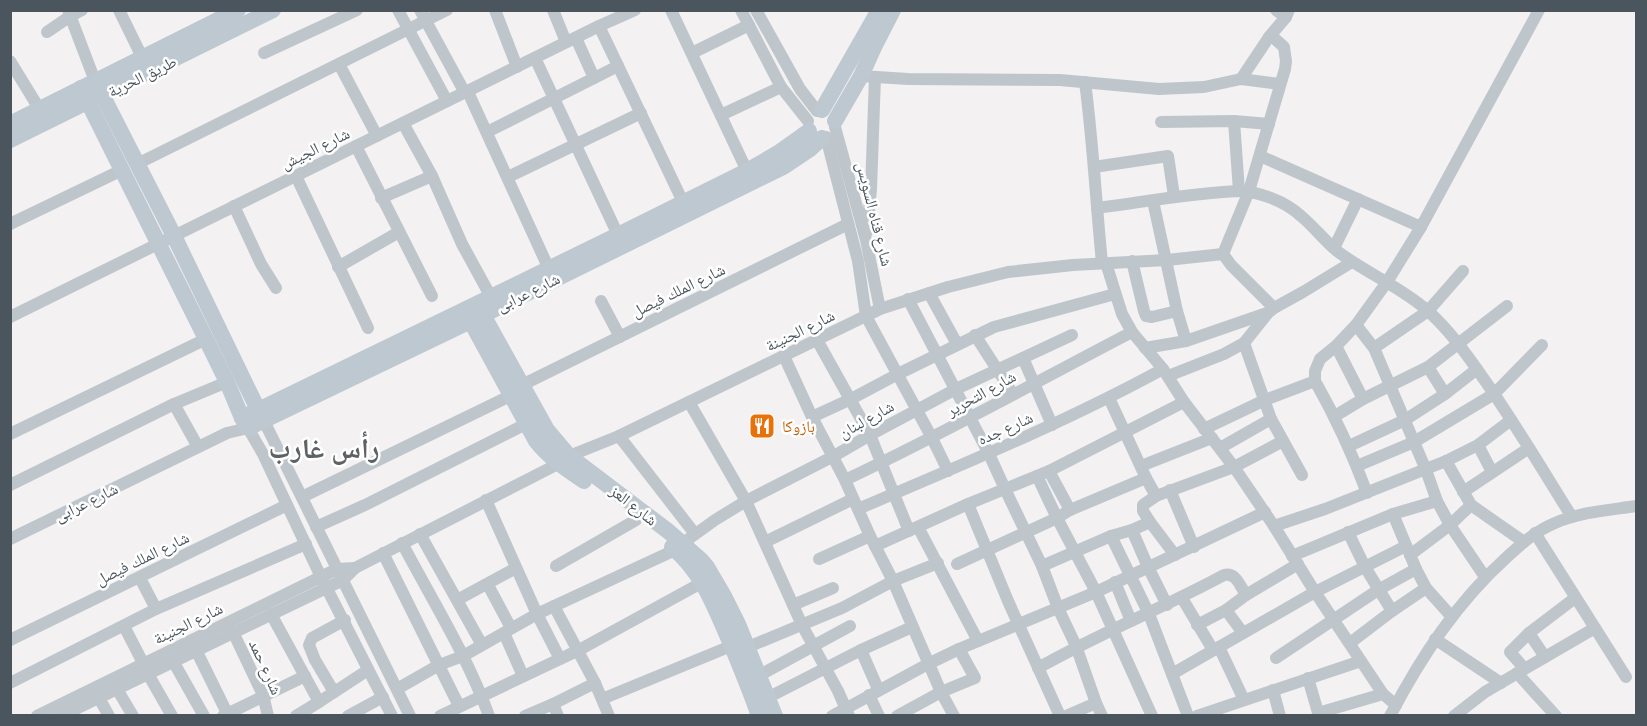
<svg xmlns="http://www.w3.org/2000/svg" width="1647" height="726" viewBox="0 0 1647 726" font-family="Overpass,'Noto Naskh Arabic',sans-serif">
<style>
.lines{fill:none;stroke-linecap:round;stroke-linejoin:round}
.street{stroke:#bec6cc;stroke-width:12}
.secondary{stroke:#bec8d1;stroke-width:16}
.labels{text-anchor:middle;stroke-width:5;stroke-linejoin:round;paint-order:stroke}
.street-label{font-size:16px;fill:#4a555d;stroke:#fff}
.food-label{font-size:16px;fill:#c56008;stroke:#fff;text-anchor:start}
.town-label{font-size:28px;font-weight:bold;fill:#5e6265;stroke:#fff}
</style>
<rect width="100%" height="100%" fill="#f3f1f1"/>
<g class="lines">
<g class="street">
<polyline points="68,10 95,81"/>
<polyline points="119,10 142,57"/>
<polyline points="398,10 447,101"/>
<polyline points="420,10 465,93"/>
<polyline points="495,10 517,67"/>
<polyline points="553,10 566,42"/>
<polyline points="671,10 747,171"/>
<polyline points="741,10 781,87 808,121"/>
<polyline points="756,10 800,89 817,111"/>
<polyline points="1276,10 1286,17"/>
<polyline points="599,26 683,202"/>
<polyline points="47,32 69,17 82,10"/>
<polyline points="576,38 594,78"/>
<polyline points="264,53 357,10"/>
<polyline points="692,53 749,25"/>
<polyline points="535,58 618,235"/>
<polyline points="10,61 40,110"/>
<polyline points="339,64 377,136"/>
<polyline points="861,76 908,79 1060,80 1159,89 1204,87 1241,79 1280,84"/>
<polyline points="1241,79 1269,37 1286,17 1289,10"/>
<path d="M1085,82C1093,142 1096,203 1102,263"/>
<polyline points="468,92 549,269"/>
<polyline points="721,115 781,87"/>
<polyline points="1234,121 1239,191"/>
<polyline points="1161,122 1234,121 1269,124"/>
<polyline points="403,123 432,176 462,244 491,297"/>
<polyline points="835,127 866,240 880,309"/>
<polyline points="487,132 618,66"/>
<polyline points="826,137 858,261 866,316 932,438 948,471"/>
<polyline points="356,146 432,296"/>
<polyline points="1260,156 1421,227"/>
<polyline points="137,164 447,10"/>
<polyline points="1094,167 1168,156 1174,196"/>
<polyline points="296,176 368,328"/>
<polyline points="508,177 641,113"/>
<polyline points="381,198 432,176"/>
<polyline points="1153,201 1177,311 1186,341"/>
<polyline points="234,206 261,264 276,288"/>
<path d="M1097,208C1144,202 1191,193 1239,191C1260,192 1285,201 1301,216C1314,227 1324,240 1337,251C1366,273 1401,287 1428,311C1449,330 1465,352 1481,375C1513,420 1542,469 1572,517"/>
<polyline points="10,224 122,170"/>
<polyline points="867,232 871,189 875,77"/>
<polyline points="1334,248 1358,199"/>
<polyline points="1223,254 1249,191 1285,69 1286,61 1284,47 1274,38 1269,37"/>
<polyline points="1132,261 1144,311 1146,316 1152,317 1177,311"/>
<polyline points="1106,263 1122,314 1132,332 1163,369 1184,402 1234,467 1274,526 1315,592 1383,694 1396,705"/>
<polyline points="338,267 399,232"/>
<polyline points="929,293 957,344"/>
<polyline points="908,299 989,454 1005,489 1042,566 1058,608 1076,646 1096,703 1102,716"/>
<polyline points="601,301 620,337"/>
<polyline points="10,317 599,26 635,10"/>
<polyline points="1356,325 1374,348 1426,470 1437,501 1450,525 1485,577"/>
<polyline points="975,335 1013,394"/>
<polyline points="817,340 870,435 909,531"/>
<polyline points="1244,343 1271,419 1302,475"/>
<polyline points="1336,346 1363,399"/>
<polyline points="1145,348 1186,341 1267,313"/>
<polyline points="1374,348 1428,311 1463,271"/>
<polyline points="784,356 812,417 845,480 870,536 893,581 941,692 954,716"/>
<polyline points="1023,358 1052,425"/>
<polyline points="1428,367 1445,394"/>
<polyline points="1168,376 1224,354 1244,343 1268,313 1274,308 1303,292 1352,262"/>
<polyline points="522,385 848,224"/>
<polyline points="1109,398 1146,478 1156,496"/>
<polyline points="689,402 746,501 802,625 838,691 849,716"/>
<polyline points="174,404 198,447"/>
<polyline points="1335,416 1363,399 1428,367 1507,306"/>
<polyline points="812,417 851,399 898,374 994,327 1115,294"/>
<polyline points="264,421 410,716"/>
<polyline points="1204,429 1265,400 1315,381"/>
<polyline points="10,434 206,339"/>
<polyline points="619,436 695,534"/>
<polyline points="1478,445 1492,472"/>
<polyline points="1349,446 1405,420 1445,394 1477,369"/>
<polyline points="1220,448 1271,419"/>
<polyline points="1446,461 1471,505 1524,542"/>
<polyline points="1141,466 1212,438"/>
<polyline points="1357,466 1414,442 1494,394 1542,345"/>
<polyline points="1049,471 1070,510"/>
<polyline points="1037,476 1057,518 1096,592 1152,716"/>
<path d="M845,480C943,434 1036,382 1132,332"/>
<polyline points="10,485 174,404 227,382"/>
<polyline points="1170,490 1194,547"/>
<polyline points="1463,492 1529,448"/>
<path d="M1367,493C1352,453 1336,418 1315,381V371L1320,359L1336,346L1356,325L1387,282L1421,227L1539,10"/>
<polyline points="302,497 510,396"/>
<polyline points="486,500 537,614 560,659"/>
<polyline points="968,504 1008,601 1060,716"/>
<path d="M858,509C961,465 1064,423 1163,369"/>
<polyline points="1393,514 1416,569 1426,588 1451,616"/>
<polyline points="1150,522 1143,511 1143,505 1156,496 1234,467 1283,441"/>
<polyline points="1274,526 1325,509 1446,461 1478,445 1511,420"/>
<polyline points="316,527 365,505 526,424"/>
<polyline points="918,527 978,641"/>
<polyline points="1132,530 1148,567 1167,605"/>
<polyline points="1348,532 1365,567 1392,611"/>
<polyline points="420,534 482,645"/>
<polyline points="1111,536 1149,614 1188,716"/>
<polyline points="10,539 227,433 248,428 263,454 321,577 392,716"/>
<polyline points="765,542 853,499"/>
<path d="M402,543C431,598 468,657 489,716"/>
<polyline points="683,543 715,520 746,501 834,456 870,435 956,389 1072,335"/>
<polyline points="875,546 968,504 1049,471 1184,402"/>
<polyline points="383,553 459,706"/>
<polyline points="1410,555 1450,525 1471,505"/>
<polyline points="1292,556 1393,514 1437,501"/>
<polyline points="819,559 870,536"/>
<polyline points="957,564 1057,518 1070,510 1146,478"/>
<polyline points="556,566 636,520"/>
<polyline points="1042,566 1111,536 1132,530 1150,522 1175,555"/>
<polyline points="140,578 156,609"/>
<polyline points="1115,582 1131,621"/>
<polyline points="488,585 511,628"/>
<polyline points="1182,598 1213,650"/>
<polyline points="457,600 516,568"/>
<polyline points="793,605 833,588"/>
<polyline points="554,606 595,683 609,716"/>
<polyline points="1226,610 1243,633"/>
<polyline points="271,614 319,702"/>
<polyline points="1197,625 1226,610 1246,595 1298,564"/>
<polyline points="124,626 143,663"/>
<polyline points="1595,628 1626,677"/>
<polyline points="233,632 263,695 268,716"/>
<polyline points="504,633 523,676"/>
<polyline points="1529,633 1545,657"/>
<polyline points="1435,639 1501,683"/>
<polyline points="10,640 287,505"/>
<polyline points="1350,643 1392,611 1426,588"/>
<polyline points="748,647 842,608 893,581 938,563"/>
<polyline points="1219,647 1244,700"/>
<polyline points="196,650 227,713"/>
<polyline points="861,650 878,689"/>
<polyline points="1276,658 1378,590 1416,569"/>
<polyline points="173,661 204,716"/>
<path d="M1038,668C1098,634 1163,608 1224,575C1236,572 1240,586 1246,595"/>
<polyline points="1524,668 1510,652 1529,633 1575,598"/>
<polyline points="1517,673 1556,716"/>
<polyline points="148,674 172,716"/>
<polyline points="1172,674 1315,592 1406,546"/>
<polyline points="758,676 850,626"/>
<polyline points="1308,678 1319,716"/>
<polyline points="10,683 156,609 306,544"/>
<polyline points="117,689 133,716"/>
<polyline points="397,689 439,665 463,656 537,614 675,550"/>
<polyline points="1273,690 1280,716"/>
<polyline points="334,692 315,660 309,645 312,638 345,620"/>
<polyline points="869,695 879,716"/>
<polyline points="99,698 109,716"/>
<polyline points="767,698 861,650 912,627"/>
<polyline points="602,699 731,646"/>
<polyline points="553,704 558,716"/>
<polyline points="1318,713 1383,694"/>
<polyline points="37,716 337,569 355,568"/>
<polyline points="61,716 343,580 355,568 558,464 569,456 619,436 880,309 948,287 1008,272 1073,265 1167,260 1223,254 1231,265 1274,308"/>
<polyline points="223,716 305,676"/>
<polyline points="296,716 319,702 368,670"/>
<polyline points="348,716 383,697"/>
<polyline points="440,716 579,650 703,582"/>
<polyline points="525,716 553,704 595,683"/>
<polyline points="832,716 928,664 959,649 1096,592 1265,512"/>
<polyline points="897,716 941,692 975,678 959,649"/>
<polyline points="1066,716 1096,703"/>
<polyline points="1197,716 1361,661"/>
<path d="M1390,716C1421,657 1457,602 1507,557C1522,543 1536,531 1555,523C1580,512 1610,510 1636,506"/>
<polyline points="1454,716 1485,692 1595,628 1535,533"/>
</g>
<g class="secondary">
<polyline points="95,81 174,236 263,420"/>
<polyline points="81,88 206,339 227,382 242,418 248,428 483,315 783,167 810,149 822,138"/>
<polyline points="822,110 879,10"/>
<polyline points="835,121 861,76 875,45 893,10"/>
<polyline points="10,124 238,10"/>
<polyline points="10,140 273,10"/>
<polyline points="477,305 483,315 547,430 569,456 668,531 701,560 707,567 724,596 738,624 775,716"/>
<path d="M465,311L536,441C549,458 567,469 584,481"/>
<polyline points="242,418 618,235 747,171 778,153 809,131"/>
<path d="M672,547C703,573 714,606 730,642C740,666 750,690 759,716"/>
</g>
</g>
<defs>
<g id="restaurant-square" transform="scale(1.35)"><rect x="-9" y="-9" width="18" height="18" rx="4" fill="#e8710a" stroke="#fff"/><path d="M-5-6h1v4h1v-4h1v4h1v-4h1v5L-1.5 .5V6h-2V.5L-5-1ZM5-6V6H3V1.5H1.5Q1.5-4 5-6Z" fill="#fff"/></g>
</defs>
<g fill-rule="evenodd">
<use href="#restaurant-square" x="762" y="426"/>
</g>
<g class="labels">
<g class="street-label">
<text transform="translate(142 76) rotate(-26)" y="6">طريق الحرية</text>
<text transform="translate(315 148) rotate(-26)" y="6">شارع الجيش</text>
<text transform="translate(875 214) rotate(76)" y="6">شارع قناه السويس</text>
<text transform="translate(678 290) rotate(-26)" y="6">شارع الملك فيصل</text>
<text transform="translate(528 292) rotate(-26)" y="6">شارع عرابى</text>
<text transform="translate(800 330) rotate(-26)" y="6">شارع الجنينة</text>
<text transform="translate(981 393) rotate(-29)" y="6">شارع التحرير</text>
<text transform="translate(866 419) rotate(-29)" y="6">شارع لبنان</text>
<text transform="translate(1005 428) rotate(-24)" y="6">شارع جده</text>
<text transform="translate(86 502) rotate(-26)" y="6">شارع عرابى</text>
<text transform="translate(634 505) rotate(38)" y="6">شارع العز</text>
<text transform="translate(142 558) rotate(-26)" y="6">شارع الملك فيصل</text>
<text transform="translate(188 623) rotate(-26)" y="6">شارع الجنينة</text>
<text transform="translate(266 667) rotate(66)" y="6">شارع حمد</text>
</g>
<g class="food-label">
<text x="782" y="432">بازوكا</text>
</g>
<g class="town-label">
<text x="324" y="458">رأس غارب</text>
</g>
</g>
<rect width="1647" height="726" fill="none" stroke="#4a555d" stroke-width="24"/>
</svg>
